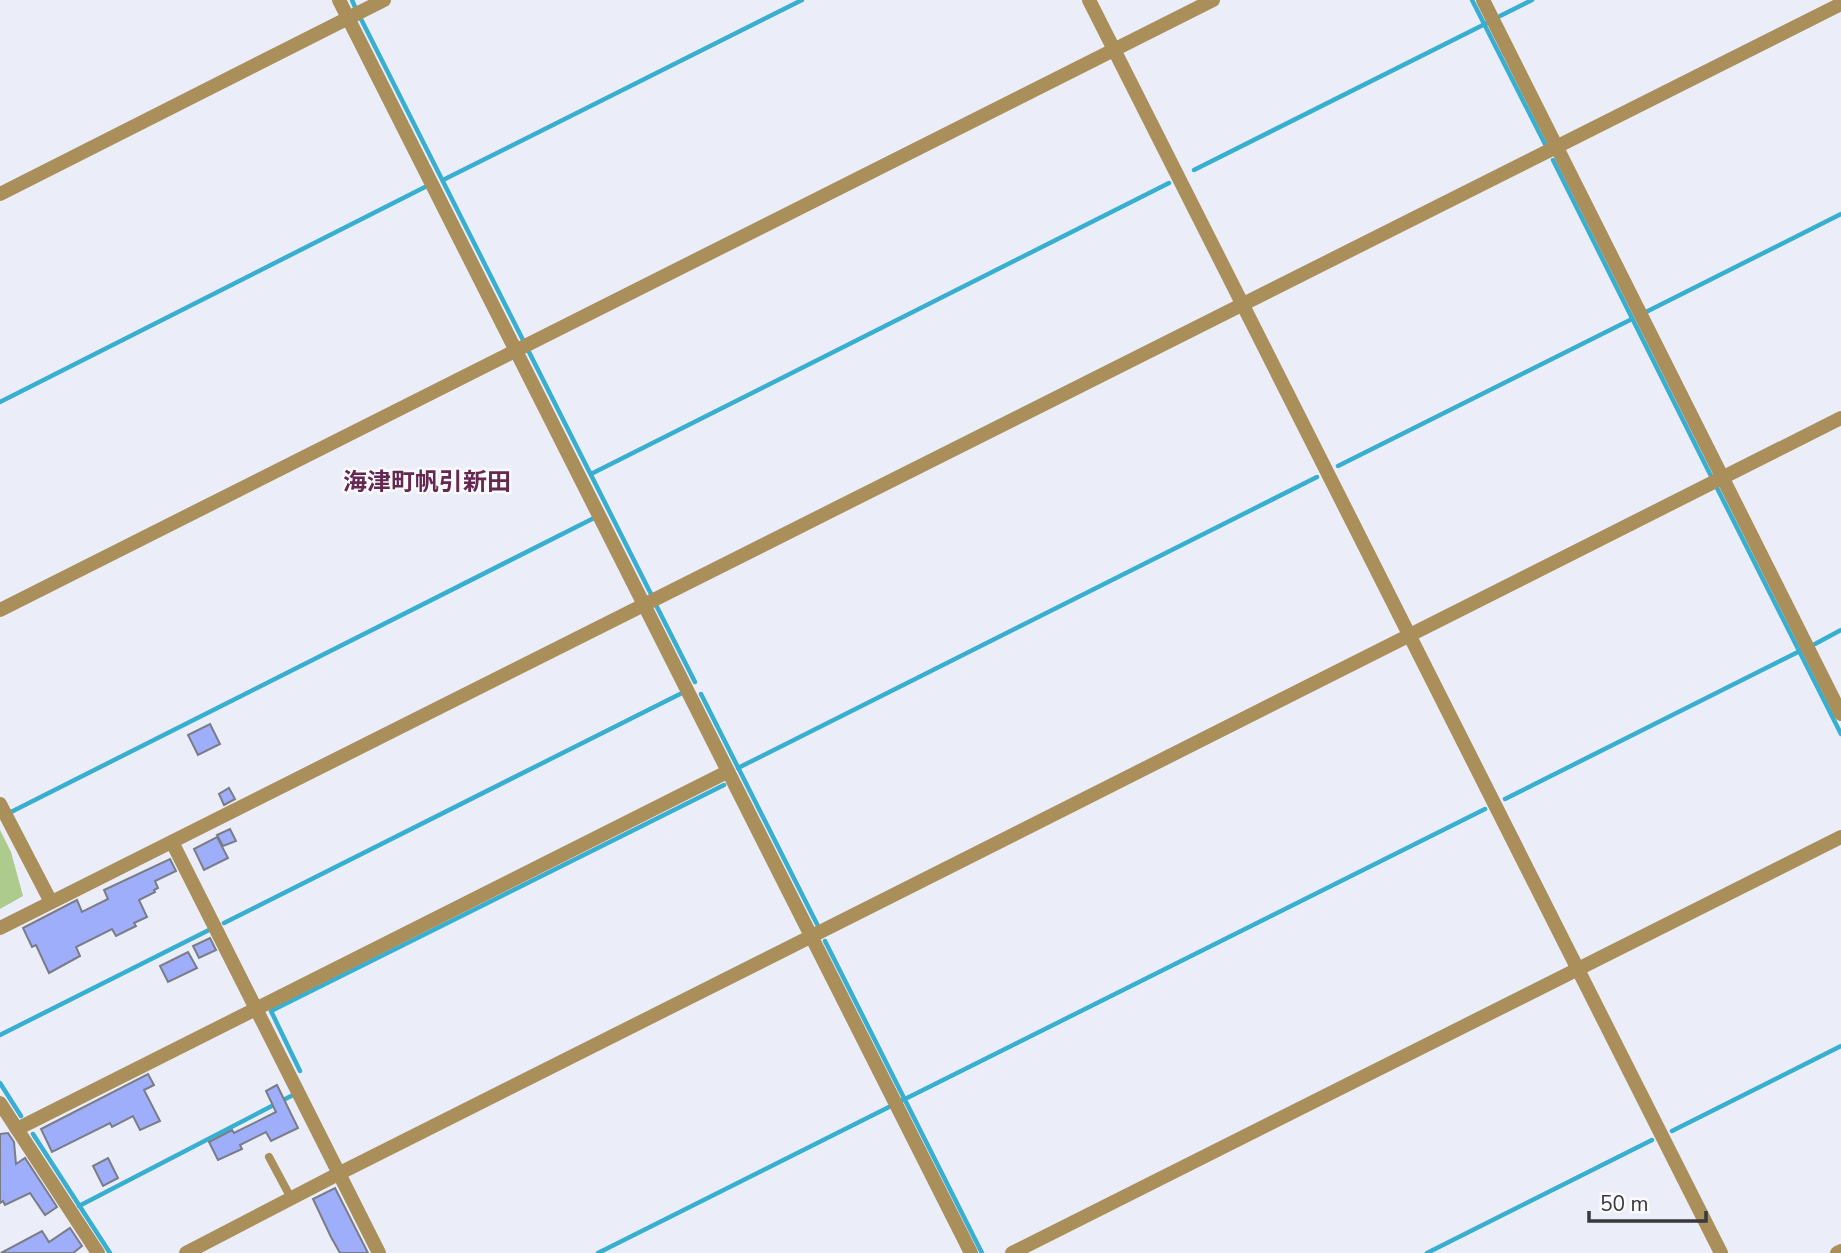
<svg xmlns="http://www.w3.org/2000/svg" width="1841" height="1253" viewBox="0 0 1841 1253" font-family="'Nunito Sans','Noto Sans JP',sans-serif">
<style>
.green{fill:#accb8d}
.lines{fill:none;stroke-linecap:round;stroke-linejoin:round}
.stream{stroke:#38afd0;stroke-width:4.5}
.building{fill:#9eaefb;stroke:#7a7c86;stroke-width:2}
.service{stroke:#aa8f5b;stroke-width:8}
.minor{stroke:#aa8f5b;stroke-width:14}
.tertiary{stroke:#aa8f5b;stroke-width:14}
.labels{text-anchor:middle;stroke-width:5;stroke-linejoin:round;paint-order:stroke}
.quarter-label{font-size:24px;font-weight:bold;fill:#652951;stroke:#fbfbfe}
</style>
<rect width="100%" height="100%" fill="#ebeef9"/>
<polygon class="green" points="0,830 11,852 23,896 0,909"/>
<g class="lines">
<g class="stream">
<polyline points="352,0 355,7"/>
<polyline points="1472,0 1545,144"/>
<polyline points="1500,16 1532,0"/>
<polyline points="361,19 523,340"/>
<polyline points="1553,160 1712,478"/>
<polyline points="1194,170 1489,22"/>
<polyline points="443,180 802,0"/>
<polyline points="1646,312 1841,214"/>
<polyline points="529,352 651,594"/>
<polyline points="0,402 425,187"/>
<polyline points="1338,466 1632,319"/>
<polyline points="591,474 1169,183"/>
<polyline points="1717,488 1841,734"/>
<polyline points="657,607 695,682"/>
<polyline points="1815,644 1841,630"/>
<polyline points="701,694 819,928"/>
<polyline points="738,768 1317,477"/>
<polyline points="1505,799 1804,649"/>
<polyline points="11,812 594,518"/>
<polyline points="224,923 680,694"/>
<polyline points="825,941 982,1253"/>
<polyline points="0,1035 209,930"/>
<polyline points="300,1071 271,1011 724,785"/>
<polyline points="0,1083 21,1116"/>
<polyline points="899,1102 1485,809"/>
<polyline points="1672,1131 1841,1046"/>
<polyline points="33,1134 110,1253"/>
<polyline points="79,1206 293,1095"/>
<polyline points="598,1253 889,1107"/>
<polyline points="1427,1253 1652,1140"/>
</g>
</g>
<g class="building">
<polygon points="210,724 220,744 198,755 188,735"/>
<polygon points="229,788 235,799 224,805 219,794"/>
<polygon points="230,829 236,841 223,846 217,835"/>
<polygon points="217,837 228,858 204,870 194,849"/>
<polygon points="170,859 176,871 155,881 158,888 154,890 155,892 139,900 147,917 134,923 136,926 116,936 112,929 76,947 80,956 49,973 36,945 32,947 23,928 77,900 82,912 108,899 104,890"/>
<polygon points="210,938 216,950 199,958 193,946"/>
<polygon points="188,952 197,968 168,982 160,966"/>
<polygon points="148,1074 154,1085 144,1090 160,1121 140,1130 133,1116 112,1127 110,1123 52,1152 41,1129"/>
<polygon points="277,1085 298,1128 271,1141 266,1132 240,1145 242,1149 218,1160 209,1142 232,1130 234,1133 276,1112 266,1091"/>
<polygon points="8,1133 14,1142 16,1164 25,1158 57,1207 45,1215 30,1193 5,1205 3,1201 0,1203 0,1134"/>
<polygon points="108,1158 118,1178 103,1186 93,1166"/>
<polygon points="335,1188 368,1253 340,1253 331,1237 313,1199"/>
<polygon points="70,1228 82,1246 73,1253 1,1253 42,1231 49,1242"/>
</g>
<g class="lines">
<polyline class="service" points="269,1157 291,1198"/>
<g class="minor">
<polyline points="339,0 971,1253"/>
<polyline points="1483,0 1841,714"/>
<polyline points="0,194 384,0"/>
<polyline points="0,610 1213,0"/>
<polyline points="0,804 51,902"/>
<polyline points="172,842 379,1253"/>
<polyline points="0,928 1841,4"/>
<polyline points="0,1103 98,1253"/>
<polyline points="17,1129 727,772"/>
<polyline points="186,1253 340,1173 810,937 1841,418"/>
<polyline points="1012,1253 1841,837"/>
<polyline points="1837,1253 1841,1251"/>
</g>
<polyline class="tertiary" points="1089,0 1721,1253"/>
</g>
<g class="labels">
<g class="quarter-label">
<text x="427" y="490">海津町帆引新田</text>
</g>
</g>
<path d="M1589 1211v10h117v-10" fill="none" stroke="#38393d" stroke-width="3.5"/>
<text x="1600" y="1211" font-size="21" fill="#38393d" stroke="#fbfbfe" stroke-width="5" paint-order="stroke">50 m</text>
</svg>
